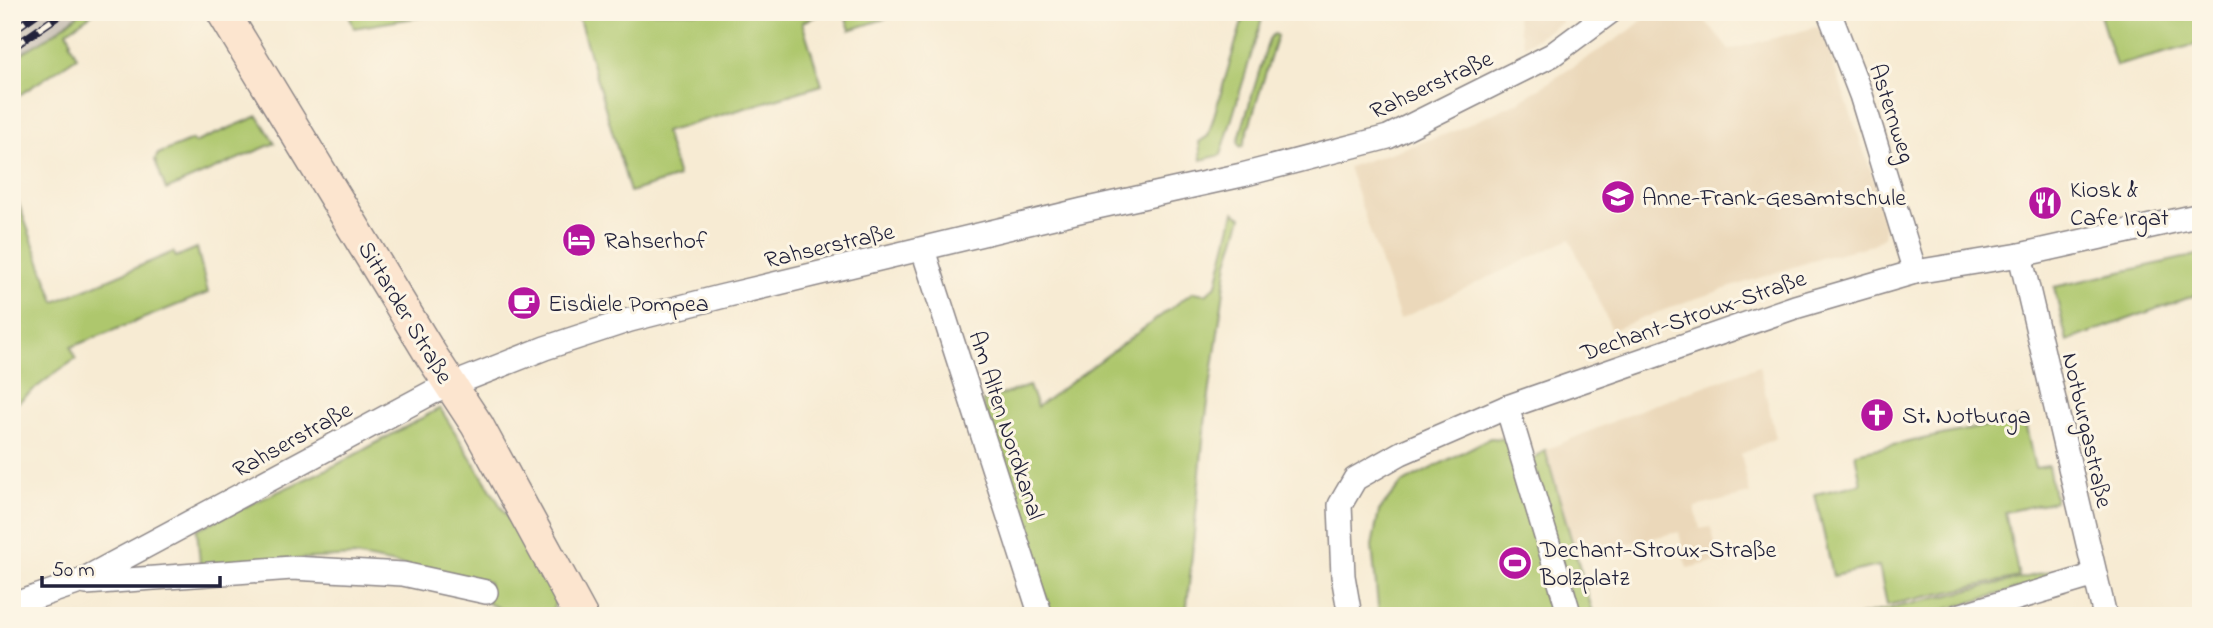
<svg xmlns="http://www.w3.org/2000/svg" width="2213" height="628" viewBox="0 0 2213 628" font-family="'Indie Flower',sans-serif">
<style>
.built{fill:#ebd8ba}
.industrial{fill:#cbc3b8}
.green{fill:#aec76d;stroke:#687454;stroke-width:2}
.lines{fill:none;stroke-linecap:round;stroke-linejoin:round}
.street-casing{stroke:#8c8687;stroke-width:26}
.secondary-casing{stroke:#8c8687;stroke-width:35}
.street{stroke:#fff;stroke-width:23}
.secondary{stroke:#fce5cf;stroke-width:32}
.rail-casing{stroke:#22223b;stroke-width:8}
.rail{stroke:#fcf5e5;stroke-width:5;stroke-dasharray:16;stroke-linecap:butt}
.labels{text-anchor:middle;stroke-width:6;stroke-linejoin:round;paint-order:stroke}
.street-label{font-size:24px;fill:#22223b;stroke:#fcf5e5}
.poi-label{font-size:24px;fill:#22223b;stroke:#fcf5e5;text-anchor:start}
</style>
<rect width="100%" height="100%" fill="#fcf5e5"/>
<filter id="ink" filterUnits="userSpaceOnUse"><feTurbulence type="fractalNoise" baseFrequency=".0143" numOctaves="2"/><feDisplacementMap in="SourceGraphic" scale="14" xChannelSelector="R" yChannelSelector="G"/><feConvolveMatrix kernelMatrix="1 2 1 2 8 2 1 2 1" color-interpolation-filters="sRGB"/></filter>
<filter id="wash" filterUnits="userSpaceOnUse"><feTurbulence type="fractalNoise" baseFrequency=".00686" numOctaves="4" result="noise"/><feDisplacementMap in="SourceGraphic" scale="28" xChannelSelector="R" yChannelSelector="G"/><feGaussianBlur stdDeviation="1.57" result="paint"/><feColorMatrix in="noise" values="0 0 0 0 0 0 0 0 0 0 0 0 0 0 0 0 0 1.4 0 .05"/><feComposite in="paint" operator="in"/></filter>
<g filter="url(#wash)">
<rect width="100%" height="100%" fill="#f7ebd3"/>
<g class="built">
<polygon points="1515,12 1556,12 1562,22 1524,46"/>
<polygon points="1652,12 1698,12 1729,50 1820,26 1871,171 1885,223 1883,237 1872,245 1824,257 1685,302 1612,330 1570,239 1400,319 1348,167 1452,132 1518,102 1629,31"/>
<polygon points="1759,366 1776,438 1741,454 1750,494 1695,507 1700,529 1711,527 1719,561 1687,568 1679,532 1576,555 1545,450 1645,408"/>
</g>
<polygon class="industrial" points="12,12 82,12 50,36 12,59"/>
<g class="green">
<polygon points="82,12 95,12 67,31 71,40 70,43 77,57 12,100 12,59 50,36"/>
<polygon points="348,12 450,12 354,28"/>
<polygon points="577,12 827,12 802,22 822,85 665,132 678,177 630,192"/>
<polygon points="844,12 906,12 850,30"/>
<polygon points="1245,12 1264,12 1221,155 1201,160 1199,142 1208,136"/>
<polygon points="2099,12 2201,12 2201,43 2116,66"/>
<polygon points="1275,34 1277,36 1243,146 1240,147 1238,142 1269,39 1272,35"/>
<polygon points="258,116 275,143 166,190 155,160 158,154 192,140 194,143"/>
<polygon points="12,186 55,302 173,252 176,257 197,248 208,293 71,347 76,359 55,373 12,407"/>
<polygon points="1234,212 1242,217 1228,262 1204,431 1186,616 1052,616 982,401 1029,386 1037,407 1193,292 1206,294 1217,284"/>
<polygon points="2201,254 2201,293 2067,341 2054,287"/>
<polygon points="440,408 557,597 551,616 516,616 487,603 489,582 354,556 200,564 197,529 336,465"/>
<polygon points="2024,418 2035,468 2048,466 2055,501 2005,512 2019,577 1887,605 1879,566 1833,576 1815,494 1861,484 1855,453"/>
<polygon points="1490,438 1504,439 1513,449 1528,515 1559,616 1379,616 1372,546 1379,511 1401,484"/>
<polygon points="1545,450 1594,616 1575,616 1533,460"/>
<polygon points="2075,566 2076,572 1923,616 1858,616"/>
</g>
</g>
<g filter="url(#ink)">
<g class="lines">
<g class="street-casing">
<g id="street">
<polyline points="1829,12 1861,95 1915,272"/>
<polyline points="923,250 1041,616"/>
<polyline points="2020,255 2105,616"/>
<polyline points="1507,407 1570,616"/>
<polyline points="86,583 292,568 403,574 486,592"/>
<polyline points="12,605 77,583 431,393 545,348 630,320 720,297 1083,210 1242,175 1388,137 1552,55 1610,12"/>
<polyline points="1350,616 1343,576 1340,505 1355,479 1401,453 1507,407 1795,307 1915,272 2020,255 2201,215"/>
<polyline points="1958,616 2095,575"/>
</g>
</g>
<g class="secondary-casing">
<polyline id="secondary" points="223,12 431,355 477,425 581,616"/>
</g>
<use href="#street" class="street"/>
<use href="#secondary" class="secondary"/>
<g class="rail-casing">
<g id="rail">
<polyline points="12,31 39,12"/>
<polyline points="12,48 64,12"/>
</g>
</g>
<use href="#rail" class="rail"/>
</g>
</g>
<defs>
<g id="school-disc" transform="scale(1.75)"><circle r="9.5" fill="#b5179e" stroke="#fcf5e5"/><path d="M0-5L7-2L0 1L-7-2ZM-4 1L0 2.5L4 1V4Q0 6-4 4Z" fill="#fff"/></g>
<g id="restaurant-disc" transform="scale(1.75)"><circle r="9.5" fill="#b5179e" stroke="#fcf5e5"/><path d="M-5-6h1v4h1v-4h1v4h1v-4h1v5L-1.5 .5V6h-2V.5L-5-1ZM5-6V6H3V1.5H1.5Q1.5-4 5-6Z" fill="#fff"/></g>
<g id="hotel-disc" transform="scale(1.75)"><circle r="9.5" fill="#b5179e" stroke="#fcf5e5"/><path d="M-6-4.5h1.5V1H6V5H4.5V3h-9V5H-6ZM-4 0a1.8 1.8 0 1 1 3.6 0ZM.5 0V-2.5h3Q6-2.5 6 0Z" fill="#fff"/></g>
<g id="cafe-disc" transform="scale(1.75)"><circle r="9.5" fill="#b5179e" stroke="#fcf5e5"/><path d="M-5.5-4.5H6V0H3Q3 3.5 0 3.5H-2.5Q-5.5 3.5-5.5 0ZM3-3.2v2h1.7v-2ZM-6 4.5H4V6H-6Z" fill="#fff"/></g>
<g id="church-disc" transform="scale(1.75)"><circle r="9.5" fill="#b5179e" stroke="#fcf5e5"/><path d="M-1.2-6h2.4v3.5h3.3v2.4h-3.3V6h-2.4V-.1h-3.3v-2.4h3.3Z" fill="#fff"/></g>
<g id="stadium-disc" transform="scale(1.75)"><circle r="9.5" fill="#b5179e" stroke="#fcf5e5"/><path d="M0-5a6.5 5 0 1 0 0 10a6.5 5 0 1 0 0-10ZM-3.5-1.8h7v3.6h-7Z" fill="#fff"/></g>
</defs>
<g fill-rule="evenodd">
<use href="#school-disc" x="1618" y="197"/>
<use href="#restaurant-disc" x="2045" y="203"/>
<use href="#hotel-disc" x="579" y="240"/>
<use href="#cafe-disc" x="524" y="303"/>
<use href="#church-disc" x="1877" y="415"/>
<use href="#stadium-disc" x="1515" y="563"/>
</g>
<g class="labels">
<g class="street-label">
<text transform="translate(1431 84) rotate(-25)" y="8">Rahserstraße</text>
<text transform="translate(1893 113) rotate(72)" y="8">Asternweg</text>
<text transform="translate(829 245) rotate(-13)" y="8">Rahserstraße</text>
<text transform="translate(406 312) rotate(59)" y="8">Sittarder Straße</text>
<text transform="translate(1693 315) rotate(-19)" y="8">Dechant-Stroux-Straße</text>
<text transform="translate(1007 425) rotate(72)" y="8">Am Alten Nordkanal</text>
<text transform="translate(2088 430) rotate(77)" y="8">Notburgastraße</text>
<text transform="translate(292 439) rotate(-29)" y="8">Rahserstraße</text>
</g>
<g class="poi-label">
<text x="2070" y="197">Kiosk &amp;<tspan x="2070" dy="28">Cafe Irgat</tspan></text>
<text x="1642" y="205">Anne-Frank-Gesamtschule</text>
<text x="604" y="248">Rahserhof</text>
<text x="548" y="311">Eisdiele Pompea</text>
<text x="1902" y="423">St. Notburga</text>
<text x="1540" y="557">Dechant-Stroux-Straße<tspan x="1540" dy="28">Bolzplatz</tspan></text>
</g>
</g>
<rect width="2213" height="628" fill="none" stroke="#fcf5e5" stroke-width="42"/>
<path d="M42 576v10h178v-10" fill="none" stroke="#22223b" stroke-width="3.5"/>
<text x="52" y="576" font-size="21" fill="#22223b" stroke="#fcf5e5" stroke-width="5" paint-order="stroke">50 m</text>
</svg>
